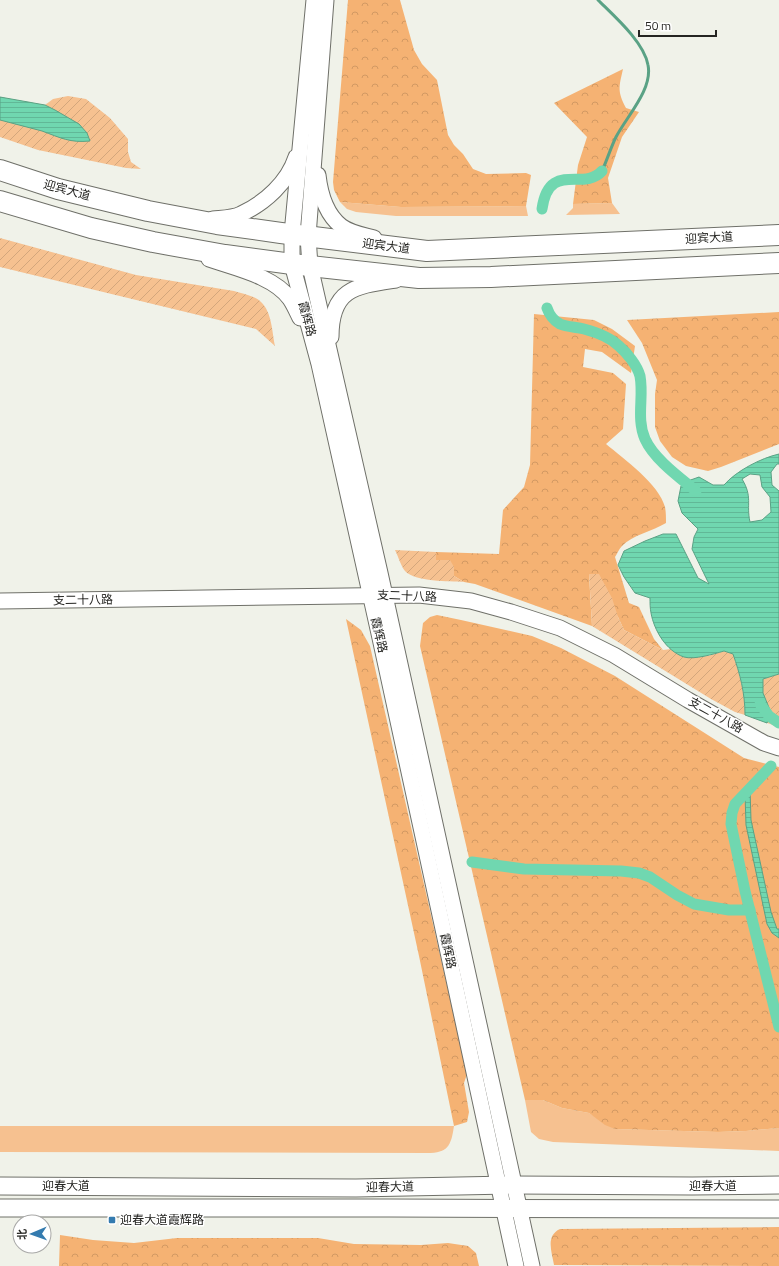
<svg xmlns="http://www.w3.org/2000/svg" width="779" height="1266" viewBox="0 0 779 1266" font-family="'Titillium Web','Noto Sans SC',sans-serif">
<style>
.green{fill:#f6c190}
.forest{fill:url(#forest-crowns)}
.garden{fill:url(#garden-furrows)}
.water{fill:url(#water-rules);stroke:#5aa285;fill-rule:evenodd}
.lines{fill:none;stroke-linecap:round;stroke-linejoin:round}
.stream{stroke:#5aa285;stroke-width:3}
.canal{stroke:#70d7b0;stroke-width:11}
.tertiary-casing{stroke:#6f7069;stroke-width:17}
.secondary-casing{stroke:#6f7069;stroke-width:19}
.trunk-casing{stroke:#6f7069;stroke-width:22}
.tertiary{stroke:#fff;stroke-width:15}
.secondary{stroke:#fff;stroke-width:17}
.trunk{stroke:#fff;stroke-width:20}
.poi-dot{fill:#347baf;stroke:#fff;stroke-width:1.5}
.labels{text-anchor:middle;stroke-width:3;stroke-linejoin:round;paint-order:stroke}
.street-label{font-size:12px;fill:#252522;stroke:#fff}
.poi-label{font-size:12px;fill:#252522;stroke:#fff;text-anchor:start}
</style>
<defs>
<pattern id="forest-crowns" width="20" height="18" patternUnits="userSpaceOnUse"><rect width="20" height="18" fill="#f5b273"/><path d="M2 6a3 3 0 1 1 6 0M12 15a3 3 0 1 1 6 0" fill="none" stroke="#d29963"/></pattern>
<pattern id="garden-furrows" width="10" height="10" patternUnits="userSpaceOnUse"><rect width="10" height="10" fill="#f6c190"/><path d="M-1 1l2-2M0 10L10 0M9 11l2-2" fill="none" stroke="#d3a67c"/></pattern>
<pattern id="water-rules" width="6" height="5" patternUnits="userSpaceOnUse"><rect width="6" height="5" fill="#70d7b0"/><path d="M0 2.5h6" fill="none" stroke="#61b897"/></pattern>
</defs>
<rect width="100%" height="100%" fill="#f0f2e9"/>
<g class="green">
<polygon points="340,202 401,207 526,206 528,216 396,216 356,212 347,209"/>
<polygon points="612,203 620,214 566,215 573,208 573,204"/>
<polygon points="525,1100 543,1100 562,1108 589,1113 615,1129 718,1132 746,1131 779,1128 779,1151 553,1142 539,1139 531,1132"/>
<path d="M0,1126H454C451,1146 448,1153 427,1153L0,1152Z"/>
</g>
<g class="forest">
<polygon points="348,0 400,0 414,50 422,64 437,80 448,135 454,145 463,154 473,169 486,174 526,173 531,175 526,206 401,207 340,202 334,190 333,182"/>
<path d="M623,69C619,87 617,91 626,108L639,112L622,137L608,178L612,203L573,204L578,165L587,137L554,103Z"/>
<polygon points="779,312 779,444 721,467 708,471 686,466 672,457 660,441 655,427 655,394 657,380 642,343 627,320"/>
<path d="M534,314L594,320L612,329L635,346L631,373L602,352L585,349L583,367L613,373L626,384L623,429L606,444C624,459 659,484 665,507C666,512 666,518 666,523C653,531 632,535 622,546C619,549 617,554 615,557L629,603L639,607L654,639L663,650L624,630L618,617L589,574L592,626L475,584L464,582L454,576V567L436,560V552L499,554L503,510L524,487L530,465Z"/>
<polygon points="437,615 461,620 532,636 561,648 615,676 744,758 779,767 779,1128 746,1131 718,1132 615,1129 605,1125 589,1113 562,1108 543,1100 525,1100 420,646 423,623 430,617"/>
<polygon points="346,619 361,630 370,646 467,1074 464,1083 469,1112 467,1122 454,1126 419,956"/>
<path d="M779,1227V1266L554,1265C552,1252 545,1236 560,1229Z"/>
<polygon points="60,1235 93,1240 134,1243 177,1238 318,1238 354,1244 421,1245 448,1243 468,1246 476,1253 479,1266 59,1266"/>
</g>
<g class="garden">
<polygon points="68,96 86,99 110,118 128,139 128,152 131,162 141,169 126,168 38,150 0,137 0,97 45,105 53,99"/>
<path d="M0,238L136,275L234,291C242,294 254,295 261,302C272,312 272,332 275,346L256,329L0,267Z"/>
<path d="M395,550L436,552V560H450L454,567V576L464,582C449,581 415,582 405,571C401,566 398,556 395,550Z"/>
<path d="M589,574H599L612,598L618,617L624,630L663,650L671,649L684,657L708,656L724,651L733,654C740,675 745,693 745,715L735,712L711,699L592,626Z"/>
<polygon points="779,674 779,727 767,723 770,710 763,693 763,679"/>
</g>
<g class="water">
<path d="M0,97L45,105L55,110L79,124L87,133L90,141C70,143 61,138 42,131C28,127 14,124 0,120Z"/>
<path d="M779,454V464H777L771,472L772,485L779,491V674L763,679V693L770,710L767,723L745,715C745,693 740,674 733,654L724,651C714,654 694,660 684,657C666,651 654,630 651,613C650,608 650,603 650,598L635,593L624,577L618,565L624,551L645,541L663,534H676L698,578L709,584L692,549L694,537L698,529L682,513L678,501L681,486L685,482L699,477L713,485H724C736,471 761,458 779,454ZM750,474L760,475L762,487L770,497L771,512L762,520L750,522C746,504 753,497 742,479Z"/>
<polygon points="750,789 751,820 771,912 777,929 779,929 779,938 772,933 767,924 746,825 745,794"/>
</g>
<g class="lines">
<path class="stream" d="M598,0C614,16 644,42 648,65C653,89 627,116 616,137C611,147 607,160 602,171"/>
<g class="canal">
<path d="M542,209C549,160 583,192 602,171"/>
<path d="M547,308C549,314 554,321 560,324C567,327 576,327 584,329C595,332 610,337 619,346C627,353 637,365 640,376C644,397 636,418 645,439C654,459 679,477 696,491"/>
<polyline points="760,704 769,716 779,723"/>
<polyline points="771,766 735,804 732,813 731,824 745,891 779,1027"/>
<polyline points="472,862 524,869 621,871 639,873 650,877 677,895 694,904 729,910 750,910"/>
</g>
<g class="tertiary-casing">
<g id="tertiary">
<polyline points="314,0 292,234 292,264 319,364 380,638 516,1266"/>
<polyline points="326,0 308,236 310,266 380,573 532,1266"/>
<path d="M318,175C320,193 326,214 341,226C350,233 363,235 374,238"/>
<path d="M213,219C222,218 233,218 241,214C265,203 288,182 296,157"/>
<path d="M209,259C234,268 274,276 290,299C294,305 297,312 300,318"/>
<path d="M331,337C331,288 356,286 396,280"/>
<polyline points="0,601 419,595 471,601 511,612 560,628 614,655 688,700 764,743 779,748"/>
</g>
</g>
<g class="secondary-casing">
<g id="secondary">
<polyline points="0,1186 356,1188 513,1185 692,1186 779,1185"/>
<path d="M0,1208C260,1209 519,1207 779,1209"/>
</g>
</g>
<g class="trunk-casing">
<g id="trunk">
<polyline points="0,170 58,189 148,211 217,224 281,233 427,251 779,235"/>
<polyline points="0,201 91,228 153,242 225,255 292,264 419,278 491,277 779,263"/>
</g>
</g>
<use href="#tertiary" class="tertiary"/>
<use href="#secondary" class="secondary"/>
<use href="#trunk" class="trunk"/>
</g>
<rect class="poi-dot" x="108" y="1216" width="8" height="8" rx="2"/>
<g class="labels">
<g class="street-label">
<text transform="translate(67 190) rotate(15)" y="4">迎宾大道</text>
<text transform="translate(709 238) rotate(-3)" y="4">迎宾大道</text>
<text transform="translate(386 246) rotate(7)" y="4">迎宾大道</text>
<text transform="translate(307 319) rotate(75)" y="4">霞辉路</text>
<text transform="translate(407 596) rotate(2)" y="4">支二十八路</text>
<text transform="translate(83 600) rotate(-1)" y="4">支二十八路</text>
<text transform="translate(379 635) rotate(77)" y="4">霞辉路</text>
<text transform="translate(716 715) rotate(29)" y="4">支二十八路</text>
<text transform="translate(448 951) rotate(78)" y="4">霞辉路</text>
<text x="66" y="1190">迎春大道</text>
<text x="713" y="1190">迎春大道</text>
<text transform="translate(390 1187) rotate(-1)" y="4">迎春大道</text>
</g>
<g class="poi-label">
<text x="120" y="1224">迎春大道霞辉路</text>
</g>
</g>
<g transform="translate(32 1234) rotate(268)"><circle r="19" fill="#ffffff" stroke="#a8a8a7"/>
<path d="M0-3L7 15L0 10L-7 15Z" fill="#347baf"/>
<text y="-6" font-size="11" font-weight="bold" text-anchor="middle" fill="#252522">北</text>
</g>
<path d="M639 30v6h77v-6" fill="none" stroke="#252522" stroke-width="2"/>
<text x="645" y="30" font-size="12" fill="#252522" stroke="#ffffff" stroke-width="3" paint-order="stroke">50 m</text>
</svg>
